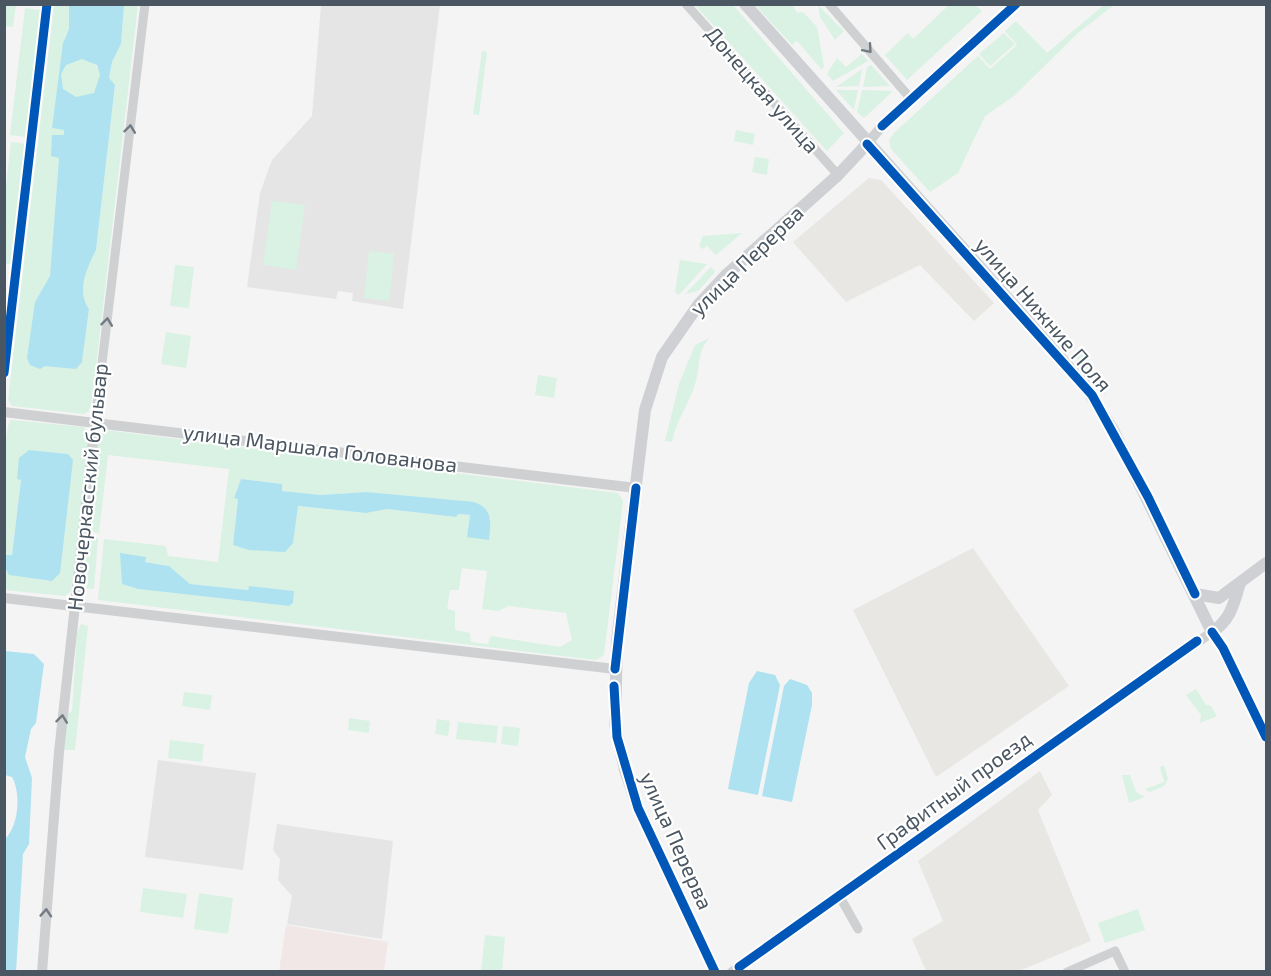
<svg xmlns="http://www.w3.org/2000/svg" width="1271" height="976" viewBox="0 0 1271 976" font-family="'Exo 2',sans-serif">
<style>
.commercial{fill:#e8e7e3}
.education{fill:#e6e5e6}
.medical{fill:#f1e7e6}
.green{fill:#d9f2e3;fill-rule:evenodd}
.water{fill:#aee2f0;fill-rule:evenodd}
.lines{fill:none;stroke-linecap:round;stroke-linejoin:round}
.minor{stroke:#ced0d2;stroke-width:9}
.tertiary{stroke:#ced0d2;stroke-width:10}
.secondary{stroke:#ced0d4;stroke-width:12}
.cycleway-casing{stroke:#fff;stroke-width:13}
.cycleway{stroke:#0057b8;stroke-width:9}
.oneway{stroke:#727b83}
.labels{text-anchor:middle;stroke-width:4.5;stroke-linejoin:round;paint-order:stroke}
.street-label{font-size:21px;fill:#4a5661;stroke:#fff}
</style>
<rect width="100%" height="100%" fill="#f4f4f4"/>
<g class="commercial">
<polygon points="869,178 881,180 994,303 974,321 920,265 846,302 793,242"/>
<polygon points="973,548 1069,686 936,777 853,610"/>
<polygon points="1040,771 1052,795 1038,810 1091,941 1019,971 926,971 912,939 943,921 918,861"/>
</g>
<g class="education">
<polygon points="321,5 440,5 403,309 352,301 353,293 338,291 336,299 247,287 260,193 272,160 312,116"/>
<polygon points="158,760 256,773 243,870 145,857"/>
<polygon points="277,824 393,841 382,939 287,924 292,896 278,880 280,859 273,850"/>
</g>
<polygon class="medical" points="286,925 388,942 384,971 279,971"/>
<g class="green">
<polygon points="1105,4 1114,5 1077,34 1014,96 985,116 958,173 930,192 891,149 889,140 895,132 978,56 990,69 1017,45 1005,31 1016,21 1047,53"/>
<polygon points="4,5 16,5 13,27 5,26"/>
<path d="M54,5H69V29L65,37L53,128L64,130V136L52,135L59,158L50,276L35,302L44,366L82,362L89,309C76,291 86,268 96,250L115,86L109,79L112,62L121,44L124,5H138L92,401L89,411L84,414L12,406L8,400Z"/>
<polygon points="695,5 733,5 844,133 827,151"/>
<polygon points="755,5 793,5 797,13 803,12 817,27 824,66 822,70 797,41 792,45"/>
<polygon points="818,5 844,31 835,40 820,17"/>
<polygon points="949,5 975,5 982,11 907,80 885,55 908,33 913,39"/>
<polygon points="25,8 41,10 27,137 10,135"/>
<polygon points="1004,33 1015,44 990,66 979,54"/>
<polygon points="482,51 487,52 479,115 473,114"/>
<polygon points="862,54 868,61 833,81 827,74 837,58 846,67"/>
<circle cx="80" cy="78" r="20"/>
<polygon points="871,65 890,86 863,87 867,67"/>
<polygon points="862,69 859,86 836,87"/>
<polygon points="836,90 858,90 854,110"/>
<polygon points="862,90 893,91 864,118 857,112"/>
<polygon points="736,130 755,134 753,145 734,141"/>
<polygon points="11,142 27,144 12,264 5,264 4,202"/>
<polygon points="755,157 769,159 767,175 752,172"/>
<polygon points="272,201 305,205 296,270 263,265"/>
<polygon points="742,233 716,255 707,246 703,249 699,246 703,236"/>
<polygon points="369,251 394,254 389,301 364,298"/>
<polygon points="680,260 707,264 679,295 675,292"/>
<polygon points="175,265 194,267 189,308 170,306"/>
<polygon points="711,267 715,272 698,291 685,294"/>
<polygon points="166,332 191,336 186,368 161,364"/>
<path d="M709,338C696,355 701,363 696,381C690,403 676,420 672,442L665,441L679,384L695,345Z"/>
<polygon points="1084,352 1107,397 1076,357"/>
<polygon points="538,375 557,378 554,398 535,395"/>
<path d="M11,420L83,427L91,436L71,591L65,596L4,590L5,568V571L47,581L68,454L29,450L17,479H21L12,555H6L5,567C5,543 0,432 11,420Z"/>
<path d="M105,430L618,493L623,501L604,655L596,660L98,600L104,539L166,546L168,556L218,562L229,469L108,455L99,533L87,531L98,437ZM241,479L282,484V491L321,495L366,492L492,518L467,537L470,515L457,514L456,517L387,509L366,513L297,506L293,543L233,545L238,498L234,497ZM121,554L145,557V562L169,566L190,584L248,590L249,586L294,591L293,603L289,606L138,589L122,584ZM462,568L487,571L482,609L498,611L509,606L566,613L572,640L560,647L491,636L488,644L471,642L470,633L455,630V611L447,609L450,590H459Z"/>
<polygon points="87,537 98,538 94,589 85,588 82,585"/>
<polygon points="81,624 88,626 75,750 64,750 67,714 72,711 77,633"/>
<polygon points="1196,689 1206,705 1210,705 1217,716 1200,723 1201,715 1186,695"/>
<polygon points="184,692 212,695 210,710 182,706"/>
<polygon points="349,718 370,721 369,733 348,730"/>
<polygon points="437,719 450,721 448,736 435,734"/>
<polygon points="458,722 498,726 496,743 456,739"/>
<polygon points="503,726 520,728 518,746 501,744"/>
<polygon points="170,740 204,744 202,762 168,758"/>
<polygon points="1164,765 1168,779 1164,786 1150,792 1145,789 1164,782 1160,767"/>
<polygon points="1122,775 1130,775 1136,792 1145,797 1129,803"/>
<polygon points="143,888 187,894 183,918 140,912"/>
<polygon points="199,893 233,898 228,934 194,929"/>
<polygon points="1138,909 1145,930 1105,943 1098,923"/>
<polygon points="485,935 505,937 502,971 481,971"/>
</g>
<g class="water">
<path d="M69,5H124L121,44L112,62L109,78L115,85L96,250C87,268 76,291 89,309L82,362L76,369L45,366L40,369L30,365L27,358L35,302L50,276L59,158L51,156L52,135H64V130L52,128L63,43L69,29ZM82,59L97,65L100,75L94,93L76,97L63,89L61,74L66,65Z"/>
<polygon points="29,450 68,454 73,460 60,573 52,581 9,575 5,568 6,555 12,555 21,480 17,479 19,458"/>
<path d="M241,479L282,484V491L321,495L366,492L474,502C493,509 491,521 489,540L467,537L470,515L458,514L456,517L387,509L366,513L298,506L293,543L285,552L249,550L233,545L238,499L234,498Z"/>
<polygon points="120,553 146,557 145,562 169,566 190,584 248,590 249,586 294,591 293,603 289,606 138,589 122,584"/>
<path d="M5,651L34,654L44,664L36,723L31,729L25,757L32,778L29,844L23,854L16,972L4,971L5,839C19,826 21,793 12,777L5,775Z"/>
<polygon points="757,671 775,675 780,685 758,795 728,789 749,683"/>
<polygon points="790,679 807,685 812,693 812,705 792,802 762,796 784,686"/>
</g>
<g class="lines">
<g class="minor">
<polyline points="686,4 838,175"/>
<polyline points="829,4 911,99"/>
<polyline points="95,422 145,4"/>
<polyline points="840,897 858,929"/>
<polyline points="1067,972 1115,951 1125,972"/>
</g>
<g class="tertiary">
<polyline points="867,144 882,126 1016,4"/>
<polyline points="4,373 47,4"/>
<polyline points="4,412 636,488"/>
<polyline points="4,598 615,669"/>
<polyline points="42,972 59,752 95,422"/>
<polyline points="732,972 1212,632"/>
</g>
<g class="secondary">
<polyline points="745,4 1084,384 1113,430 1212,632 1223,648 1266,737"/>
<polyline points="1195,594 1219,598 1266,563"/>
<path d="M1212,632C1231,620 1234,603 1240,583"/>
<polyline points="715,972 638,808 625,770 615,724 617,641 645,410 662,357 699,304 725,276 838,175 867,144"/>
</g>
<g class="cycleway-casing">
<g id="cycleway">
<polyline points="882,126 1016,4"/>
<polyline points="867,144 1092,395 1148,497 1195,594"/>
<polyline points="4,373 47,4"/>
<polyline points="1212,632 1223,648 1266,737"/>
<polyline points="615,669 636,488"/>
<polyline points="614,686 617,737 638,808 715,972"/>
<polyline points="739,967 1197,641"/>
</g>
</g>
<use href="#cycleway" class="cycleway"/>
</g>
<defs><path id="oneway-chevron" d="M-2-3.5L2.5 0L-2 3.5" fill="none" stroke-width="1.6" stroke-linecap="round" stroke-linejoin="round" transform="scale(1.5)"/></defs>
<g class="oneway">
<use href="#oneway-chevron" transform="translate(868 49) rotate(49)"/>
<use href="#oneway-chevron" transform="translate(130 129) rotate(-83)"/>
<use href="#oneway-chevron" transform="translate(107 322) rotate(-83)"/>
<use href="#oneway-chevron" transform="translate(62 719) rotate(-83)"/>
<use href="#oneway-chevron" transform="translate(46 913) rotate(-86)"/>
</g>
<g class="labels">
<g class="street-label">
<text transform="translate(762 90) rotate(49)" y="7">Донецкая улица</text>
<text transform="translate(747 261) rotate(-44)" y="7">улица Перерва</text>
<text transform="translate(1043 315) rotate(49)" y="7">улица Нижние Поля</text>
<text transform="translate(320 449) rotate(7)" y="7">улица Маршала Голованова</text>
<text transform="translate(88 487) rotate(-84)" y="7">Новочеркасский бульвар</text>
<text transform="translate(954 791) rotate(-36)" y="7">Графитный проезд</text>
<text transform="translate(676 841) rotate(66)" y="7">улица Перерва</text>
</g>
</g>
<rect width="1271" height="976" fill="none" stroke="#4a5661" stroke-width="12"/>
</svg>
